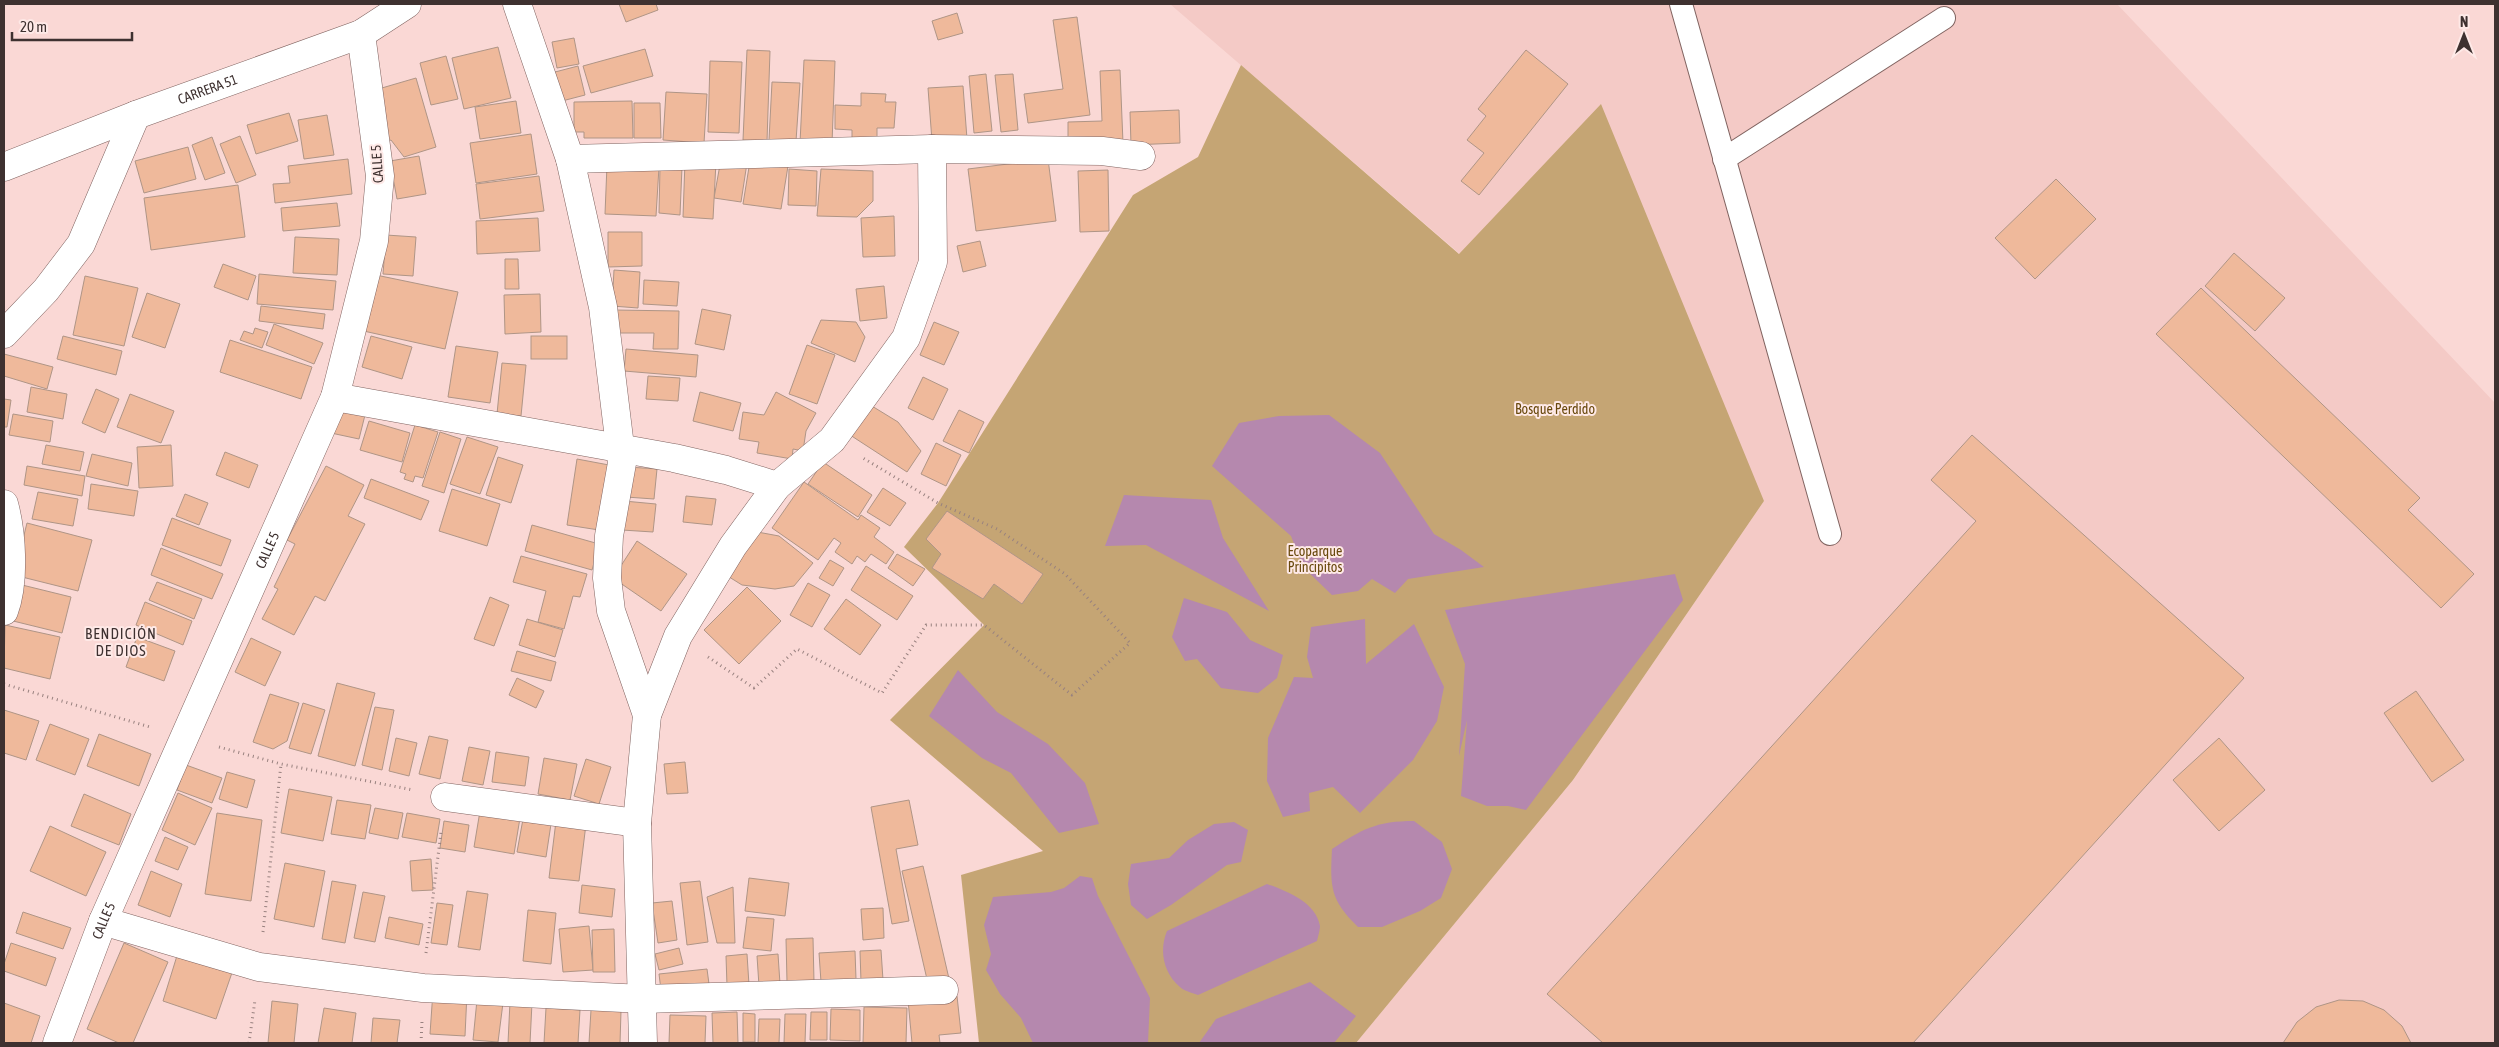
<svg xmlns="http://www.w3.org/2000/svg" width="2499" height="1047" viewBox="0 0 2499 1047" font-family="'Asap Condensed',sans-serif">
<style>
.built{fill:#f4cac6}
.forest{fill:#c5a574}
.water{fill:#b588ae}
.building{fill:#efb99b;stroke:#af9586}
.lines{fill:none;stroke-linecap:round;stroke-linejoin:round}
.service-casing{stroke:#816461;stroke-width:24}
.minor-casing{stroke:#816461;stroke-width:29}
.path{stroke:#98817f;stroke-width:3;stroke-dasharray:1 4;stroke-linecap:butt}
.service{stroke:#fff;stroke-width:22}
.minor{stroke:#fff;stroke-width:28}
.labels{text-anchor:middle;stroke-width:4;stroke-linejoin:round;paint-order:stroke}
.street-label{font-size:14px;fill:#3e3130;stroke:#fee9e7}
.park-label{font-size:14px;fill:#69490d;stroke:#fee9e7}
.neighbourhood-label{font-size:15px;letter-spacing:1px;fill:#3e3130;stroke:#fee9e7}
</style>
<rect width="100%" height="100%" fill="#fad8d5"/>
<polygon class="built" points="1170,4 2117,4 2495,403 2495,1043 1356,1043 1573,780 1764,501 1475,267"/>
<polygon class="forest" points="1241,65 1459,254 1601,104 1764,501 1573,780 1356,1043 979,1043 961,875 1043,851 890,720 984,625 904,547 938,503 1133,195 1198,157"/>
<g class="water">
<polygon points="1329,415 1380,453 1434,534 1461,550 1484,567 1408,579 1395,593 1372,579 1358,591 1332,595 1303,567 1291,536 1212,466 1239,423 1279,416"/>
<polygon points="1124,495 1211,500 1223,538 1269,611 1146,545 1105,546"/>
<polygon points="1675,574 1683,600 1526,810 1508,806 1487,806 1461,796 1467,720 1459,756 1465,664 1445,610"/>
<polygon points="1184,598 1227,612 1250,640 1283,655 1277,678 1258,693 1221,688 1197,659 1185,661 1172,637"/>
<polygon points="1365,619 1366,664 1414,624 1444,687 1437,721 1413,760 1360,813 1333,787 1309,793 1310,811 1283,817 1267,781 1268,738 1294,677 1313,678 1307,657 1311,627"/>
<polygon points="958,670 997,712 1048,744 1085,783 1099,824 1059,833 1011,773 982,758 929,716"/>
<path d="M1414,821L1442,842L1452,869L1441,898L1420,911L1382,927H1358C1330,900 1330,887 1332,849C1362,829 1377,821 1414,821Z"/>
<polygon points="1234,822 1248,830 1241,862 1227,865 1171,905 1147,919 1131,905 1128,884 1131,864 1169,858 1188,840 1214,824"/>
<polygon points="1080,876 1092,878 1098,896 1150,998 1148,1043 1033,1043 1021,1018 1000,994 986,970 991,954 984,925 993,897 1051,892 1064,888"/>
<path d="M1267,884C1286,891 1316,902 1320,926C1320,930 1318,937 1317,941L1198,995C1193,993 1184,991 1180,987C1163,973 1159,950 1167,931Z"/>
<polygon points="1310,982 1356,1016 1334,1043 1199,1043 1216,1019"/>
</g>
<g class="building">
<polygon points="619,4 656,4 658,10 626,22"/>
<polygon points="957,13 963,33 938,40 932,21"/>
<polygon points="1077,17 1090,115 1028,123 1024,94 1063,89 1053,20"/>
<polygon points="574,38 579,64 557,68 552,42"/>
<polygon points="498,47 511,98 464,109 452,58"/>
<polygon points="645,49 653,76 591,93 583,66"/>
<polygon points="747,50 770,51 767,141 743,140"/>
<polygon points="1526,50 1568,84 1479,195 1461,181 1484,153 1467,140 1486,116 1478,109"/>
<polygon points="446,56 458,99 431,105 420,63"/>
<polygon points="804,60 835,61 832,144 800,143"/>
<polygon points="710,61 742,62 739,133 708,132"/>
<polygon points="578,66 585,95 562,101 555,72"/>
<polygon points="1120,70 1123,143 1068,144 1068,122 1102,121 1100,71"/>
<polygon points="986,74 992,131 974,133 969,76"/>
<polygon points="1013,74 1018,130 1001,132 995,75"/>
<polygon points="416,78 436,147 404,157 391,140 383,143 375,90"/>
<polygon points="772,82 800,83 796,141 769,140"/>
<polygon points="963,86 967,139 932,141 928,88"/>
<polygon points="666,92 707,94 704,143 663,140"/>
<polygon points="861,93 886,94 885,102 896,102 894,128 877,128 877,143 852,142 852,130 835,129 835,105 861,106"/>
<polygon points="516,101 521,133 480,139 475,107"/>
<polygon points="632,101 633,138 584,138 584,132 574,132 574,102"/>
<polygon points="634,103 660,103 661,138 634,138"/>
<polygon points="1179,110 1180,143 1131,145 1130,112"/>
<polygon points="289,113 298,141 256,154 247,125"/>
<polygon points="327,115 334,155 304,159 298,120"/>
<polygon points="531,134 537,174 476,183 470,143"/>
<polygon points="240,136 256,175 236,183 220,144"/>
<polygon points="212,137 225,173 205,180 192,145"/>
<polygon points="188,147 196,179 144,193 135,161"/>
<polygon points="419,156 426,194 397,199 390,161"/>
<polygon points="348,159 352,194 275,203 273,184 290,183 288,166"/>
<polygon points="721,159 747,163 741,202 714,198"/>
<polygon points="1048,159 1056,221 976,231 968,169"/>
<polygon points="685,161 716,162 713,219 683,217"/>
<polygon points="750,161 788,166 781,209 743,204"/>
<polygon points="607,165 659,167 656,216 605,214"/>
<polygon points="660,167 682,167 680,215 659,213"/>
<polygon points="789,169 817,171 816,206 788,205"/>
<polygon points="821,169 873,171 873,201 857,217 817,216"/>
<polygon points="1108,170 1109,231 1080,232 1078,171"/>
<polygon points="539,176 544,211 480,219 476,184"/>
<polygon points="2056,179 2096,219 2035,279 1995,238"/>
<polygon points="238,185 245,237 151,250 144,198"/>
<polygon points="337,203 340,226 283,231 281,208"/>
<polygon points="894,216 895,256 863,257 861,218"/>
<polygon points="538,218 540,251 477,254 476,221"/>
<polygon points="608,232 642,232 642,266 608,267"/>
<polygon points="386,235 416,237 413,276 383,274"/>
<polygon points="295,237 339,239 337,275 293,273"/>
<polygon points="980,241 986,266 963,272 957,246"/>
<polygon points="2234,253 2285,298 2255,331 2205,286"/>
<polygon points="505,259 518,259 519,289 505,289"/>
<polygon points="223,264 256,276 248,300 214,287"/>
<polygon points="614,270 640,272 638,308 612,306"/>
<polygon points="259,274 336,281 333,310 257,304"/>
<polygon points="371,274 458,292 445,349 359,330"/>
<polygon points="85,276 138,288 124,346 73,335"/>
<polygon points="644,280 679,282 677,306 643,304"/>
<polygon points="884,286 887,318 860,321 856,289"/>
<polygon points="2201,288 2420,498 2408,510 2474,574 2441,608 2156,334"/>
<polygon points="147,293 180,304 165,348 132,337"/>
<polygon points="540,294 541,332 505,334 504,295"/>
<polygon points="261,306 325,314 323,329 259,321"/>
<polygon points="702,309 731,315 724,350 695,344"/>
<polygon points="615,310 679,311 678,349 653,349 654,333 615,333"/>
<polygon points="821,320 856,322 865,337 855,362 811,343"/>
<polygon points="934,322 959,332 944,365 920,355"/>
<polygon points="274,324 323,343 314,364 266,345"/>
<polygon points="255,328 268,332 262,348 240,340 244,331 253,334"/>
<polygon points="63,336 122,351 116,375 57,359"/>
<polygon points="371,336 412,347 402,379 362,367"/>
<rect x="531" y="336" width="36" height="23"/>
<polygon points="230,340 312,367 301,399 220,372"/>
<polygon points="807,345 835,355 817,404 789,394"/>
<polygon points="456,346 498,352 490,403 448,397"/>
<polygon points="626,349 698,355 696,377 624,371"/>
<polygon points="4,354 53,367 47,389 4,376"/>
<polygon points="502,363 526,365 521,416 497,414"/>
<polygon points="648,376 680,378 678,401 646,399"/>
<polygon points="923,377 948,389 933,420 908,408"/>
<polygon points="31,387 67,394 63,419 27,412"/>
<polygon points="96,389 119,399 105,433 82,423"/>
<polygon points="700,392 741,403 733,431 693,421"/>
<polygon points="776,392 816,413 806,431 803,451 793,449 792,459 757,453 759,442 739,439 743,412 764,415"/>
<polygon points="130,394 174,411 161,443 117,427"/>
<polygon points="4,399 11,400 7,427 4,427"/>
<polygon points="867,403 898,422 921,451 907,472 847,433"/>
<polygon points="337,409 365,415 359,439 331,433"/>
<polygon points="959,410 984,422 969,453 943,441"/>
<polygon points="13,414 53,421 50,442 9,435"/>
<polygon points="369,421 410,433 402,462 360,450"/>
<polygon points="415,425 438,432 423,478 415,476 413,482 404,479 406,474 400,472"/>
<polygon points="440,432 461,439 444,493 422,486"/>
<polygon points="1972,435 2244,678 1913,1043 1603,1043 1547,994 1976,521 1931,480"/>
<polygon points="467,437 498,447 480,494 450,484"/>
<polygon points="936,443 961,455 946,486 921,474"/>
<polygon points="46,445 84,452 80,471 42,464"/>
<polygon points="171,445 173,486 139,488 137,447"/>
<polygon points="225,452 258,465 249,488 216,475"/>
<polygon points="92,454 132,463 128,486 86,476"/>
<polygon points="498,457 523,465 511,503 486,495"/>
<polygon points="577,459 609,465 599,530 567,525"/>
<polygon points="823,462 872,495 858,517 808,484"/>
<polygon points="27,466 85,476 82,496 24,485"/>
<polygon points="326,466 364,485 348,516 365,524 325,601 315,596 294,635 262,619 278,589 274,587 295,544 287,540"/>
<polygon points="629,467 657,469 654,499 626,497"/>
<polygon points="371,479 429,501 421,520 364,498"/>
<polygon points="804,482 858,520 861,515 880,528 874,537 894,552 886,564 871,554 865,562 857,556 852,564 835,552 841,543 834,538 818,560 772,528"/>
<polygon points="91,484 138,491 134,516 88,509"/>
<polygon points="883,488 906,503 890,526 867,512"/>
<polygon points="452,489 500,504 487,546 439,531"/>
<polygon points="38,492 78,499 73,526 32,519"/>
<polygon points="185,494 208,503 199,525 176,516"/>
<polygon points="686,496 716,499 712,525 683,522"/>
<polygon points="624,501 656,504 653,532 622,530"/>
<polygon points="947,511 1043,574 1022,604 994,584 983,599 932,568 941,554 926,539"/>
<polygon points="172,518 231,540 221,566 162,545"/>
<polygon points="27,523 92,540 78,591 14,575"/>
<polygon points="532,525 599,544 592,570 525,551"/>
<polygon points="752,531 779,536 813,563 794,586 775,589 742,585 726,575"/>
<polygon points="637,541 687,574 661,611 613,578"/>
<polygon points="161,548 223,574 212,599 151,575"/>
<polygon points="897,554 925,569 913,586 888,568"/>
<polygon points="521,556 587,574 580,597 573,596 564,629 538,622 546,591 513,582"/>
<polygon points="830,560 844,568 833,586 819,578"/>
<polygon points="866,566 913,596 897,620 851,590"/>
<polygon points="157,582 202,599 194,619 149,600"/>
<polygon points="14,583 71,597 62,633 5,619"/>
<polygon points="808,583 830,595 812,627 790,615"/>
<polygon points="747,587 781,621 739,664 704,630"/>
<polygon points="490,597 509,605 494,646 474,639"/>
<polygon points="846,599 881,625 860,655 824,629"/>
<polygon points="145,602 192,621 183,645 136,625"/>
<polygon points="527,619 563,630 555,657 519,645"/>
<polygon points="5,625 60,637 50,679 4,668"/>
<polygon points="137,637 175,651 164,681 126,667"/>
<polygon points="251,638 281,652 265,686 235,672"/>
<polygon points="517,651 556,662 551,681 511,671"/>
<polygon points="517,678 544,691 536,708 509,695"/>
<polygon points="337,683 375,693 355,766 318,756"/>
<polygon points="2416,691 2464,760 2432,782 2384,713"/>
<polygon points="270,694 299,703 287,741 273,749 253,742"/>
<polygon points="303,703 325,710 311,754 289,748"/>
<polygon points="375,707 394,710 382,770 362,765"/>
<polygon points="4,710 39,721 26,760 4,753"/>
<polygon points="50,724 89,739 75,775 36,760"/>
<polygon points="99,734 151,754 139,786 87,766"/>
<polygon points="429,736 448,740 440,779 419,774"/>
<polygon points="396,738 417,743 409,776 389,771"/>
<polygon points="2219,738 2265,790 2219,831 2173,780"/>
<polygon points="469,747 490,751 483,785 462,781"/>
<polygon points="496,752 529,757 525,786 492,782"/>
<polygon points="544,758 577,764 570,800 538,794"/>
<polygon points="586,759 611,767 599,804 574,796"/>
<polygon points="685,762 688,793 667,794 664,764"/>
<polygon points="186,765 222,778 212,803 177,790"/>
<polygon points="227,772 255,780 247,808 219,799"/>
<polygon points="289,789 332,797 323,841 281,833"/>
<polygon points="178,793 212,808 195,845 162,830"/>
<polygon points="84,794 131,814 119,845 71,826"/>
<polygon points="337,800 371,805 365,839 331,834"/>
<polygon points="909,800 918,845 896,849 909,921 892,924 871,807"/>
<polygon points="375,808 403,813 398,839 369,833"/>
<polygon points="480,811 520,818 514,854 474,847"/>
<polygon points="217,813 262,820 251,901 205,894"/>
<polygon points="407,813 440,819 436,843 402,837"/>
<polygon points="523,819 551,824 546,857 517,852"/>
<polygon points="444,821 469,825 465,852 440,848"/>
<polygon points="556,821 586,824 579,881 549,878"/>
<polygon points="50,826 106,852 86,896 30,871"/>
<polygon points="165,837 188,847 178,870 155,861"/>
<polygon points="431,859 433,890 412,891 410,861"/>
<polygon points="285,863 325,871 314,927 274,919"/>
<polygon points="923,866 950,983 929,988 902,871"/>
<polygon points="151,871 182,884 170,917 138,905"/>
<polygon points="749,878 789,883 785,916 745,911"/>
<polygon points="332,881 356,885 345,943 322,939"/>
<polygon points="700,881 708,942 687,945 680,883"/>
<polygon points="582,885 615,889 612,917 579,913"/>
<polygon points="733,887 735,943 717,943 707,897"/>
<polygon points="467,891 488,894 480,950 458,947"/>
<polygon points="363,892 385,896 375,942 354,938"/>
<polygon points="672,901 677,940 658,943 652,903"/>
<polygon points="437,903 453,905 447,945 431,943"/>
<polygon points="883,908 884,938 863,940 861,909"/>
<polygon points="528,910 556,913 551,964 523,961"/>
<polygon points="23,912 71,928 63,949 16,933"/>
<polygon points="389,917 423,924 419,945 385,938"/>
<polygon points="747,917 774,919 771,951 743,948"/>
<polygon points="589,926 593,970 563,972 559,929"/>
<polygon points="614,929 615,972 593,972 592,930"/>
<polygon points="813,938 814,982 787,982 786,939"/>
<polygon points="11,943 56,958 46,986 4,971 4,964"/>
<polygon points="124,943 168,962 133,1043 119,1043 87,1029"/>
<polygon points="180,946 235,964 216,1019 163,1001"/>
<polygon points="679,948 683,964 659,970 655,954"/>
<polygon points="881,950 883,980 861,982 860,951"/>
<polygon points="855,951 856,979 821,982 819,953"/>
<polygon points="747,954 749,985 727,986 726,956"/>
<polygon points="778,954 780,984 759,986 757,956"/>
<polygon points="707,969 709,984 661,990 659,974"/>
<polygon points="433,991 467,993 465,1036 430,1034"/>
<polygon points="957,996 961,1033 939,1035 940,1043 912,1043 908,1000"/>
<polygon points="477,1000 503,1003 498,1042 473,1040"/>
<polygon points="2339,1000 2363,1001 2384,1010 2402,1026 2411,1043 2283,1043 2297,1022 2316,1007"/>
<polygon points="272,1001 298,1004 294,1043 268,1043"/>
<polygon points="510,1002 532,1003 530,1043 508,1043"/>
<polygon points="4,1003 40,1016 31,1043 4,1043"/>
<polygon points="864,1007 907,1008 906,1043 863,1043"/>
<polygon points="324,1008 356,1013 352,1043 318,1043"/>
<polygon points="546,1008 580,1010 578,1043 544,1043"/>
<polygon points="831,1009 860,1010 860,1041 830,1040"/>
<polygon points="591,1010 621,1011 620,1043 589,1043"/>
<polygon points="737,1012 738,1043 713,1043 712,1013"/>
<polygon points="811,1012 827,1012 827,1040 810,1040"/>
<polygon points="743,1013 755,1014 755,1042 743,1042"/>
<polygon points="785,1014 806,1014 805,1043 784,1043"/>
<polygon points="670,1015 706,1016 705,1043 669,1043"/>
<polygon points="373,1018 400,1020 397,1043 371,1043"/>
<polygon points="759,1019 780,1019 779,1043 758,1043"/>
</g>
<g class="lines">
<g class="service-casing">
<g id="service">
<polyline points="1681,4 1830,534"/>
<polyline points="1724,159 1944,18"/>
</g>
</g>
<g class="minor-casing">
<g id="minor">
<polyline points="517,4 570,159 603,307 622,463 609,536 607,578 611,611 647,715"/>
<polyline points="570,159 932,149 1102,151 1141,156"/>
<path id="s1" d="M4,167L136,115L361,34L407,4"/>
<polyline points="4,334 46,290 81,244 136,115"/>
<polyline points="335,397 674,458 726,470 777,486"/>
<path d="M4,504C12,533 15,582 4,611"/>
<polyline points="445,797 637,823"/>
<polyline points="103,921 259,967 423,988 643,999 944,990"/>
<path id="s2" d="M57,1043L103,921L335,397L374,241L380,176L361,34"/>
<polyline points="643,1043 637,823 647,715 678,636 733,546 777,486 832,440 906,338 933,262 932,149"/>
</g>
</g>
<g class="path">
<polyline points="708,657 754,688 797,649 882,693 926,625 984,625 1072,695 1130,643 1065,574 997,529 938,503 863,458"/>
<polyline points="4,684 150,727"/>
<polyline points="219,747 281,764 413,790"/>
<polyline points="263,932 281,764"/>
<polyline points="426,953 441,832"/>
<polyline points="249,1043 255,1000"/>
<polyline points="421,1043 422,1021"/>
</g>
<use href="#service" class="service"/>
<use href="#minor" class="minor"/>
</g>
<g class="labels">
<g class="street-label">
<text dy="5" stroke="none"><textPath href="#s1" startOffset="218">CARRERA 51</textPath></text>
<text transform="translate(377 164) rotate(-94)" y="5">CALLE 5</text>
<text dy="5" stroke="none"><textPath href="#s2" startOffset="536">CALLE 5</textPath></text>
<text dy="5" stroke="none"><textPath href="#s2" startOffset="131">CALLE 5</textPath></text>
</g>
<g class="park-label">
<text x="1555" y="414">Bosque Perdido</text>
<text x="1315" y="556">Ecoparque<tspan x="1315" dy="16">Principitos</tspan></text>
</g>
<g class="neighbourhood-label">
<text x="121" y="639">BENDICIÓN<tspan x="121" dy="17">DE DIOS</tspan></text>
</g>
</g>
<rect width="2499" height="1047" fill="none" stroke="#3e3130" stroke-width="10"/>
<g transform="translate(2464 35)" stroke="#fee9e7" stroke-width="4" paint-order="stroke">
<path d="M0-4L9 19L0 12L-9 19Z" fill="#3e3130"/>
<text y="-8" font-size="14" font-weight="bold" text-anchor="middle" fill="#3e3130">N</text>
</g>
<path d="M12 32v8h120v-8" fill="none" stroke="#3e3130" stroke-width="2.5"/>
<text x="20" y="32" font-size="15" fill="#3e3130" stroke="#fee9e7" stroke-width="4" paint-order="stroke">20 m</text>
</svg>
